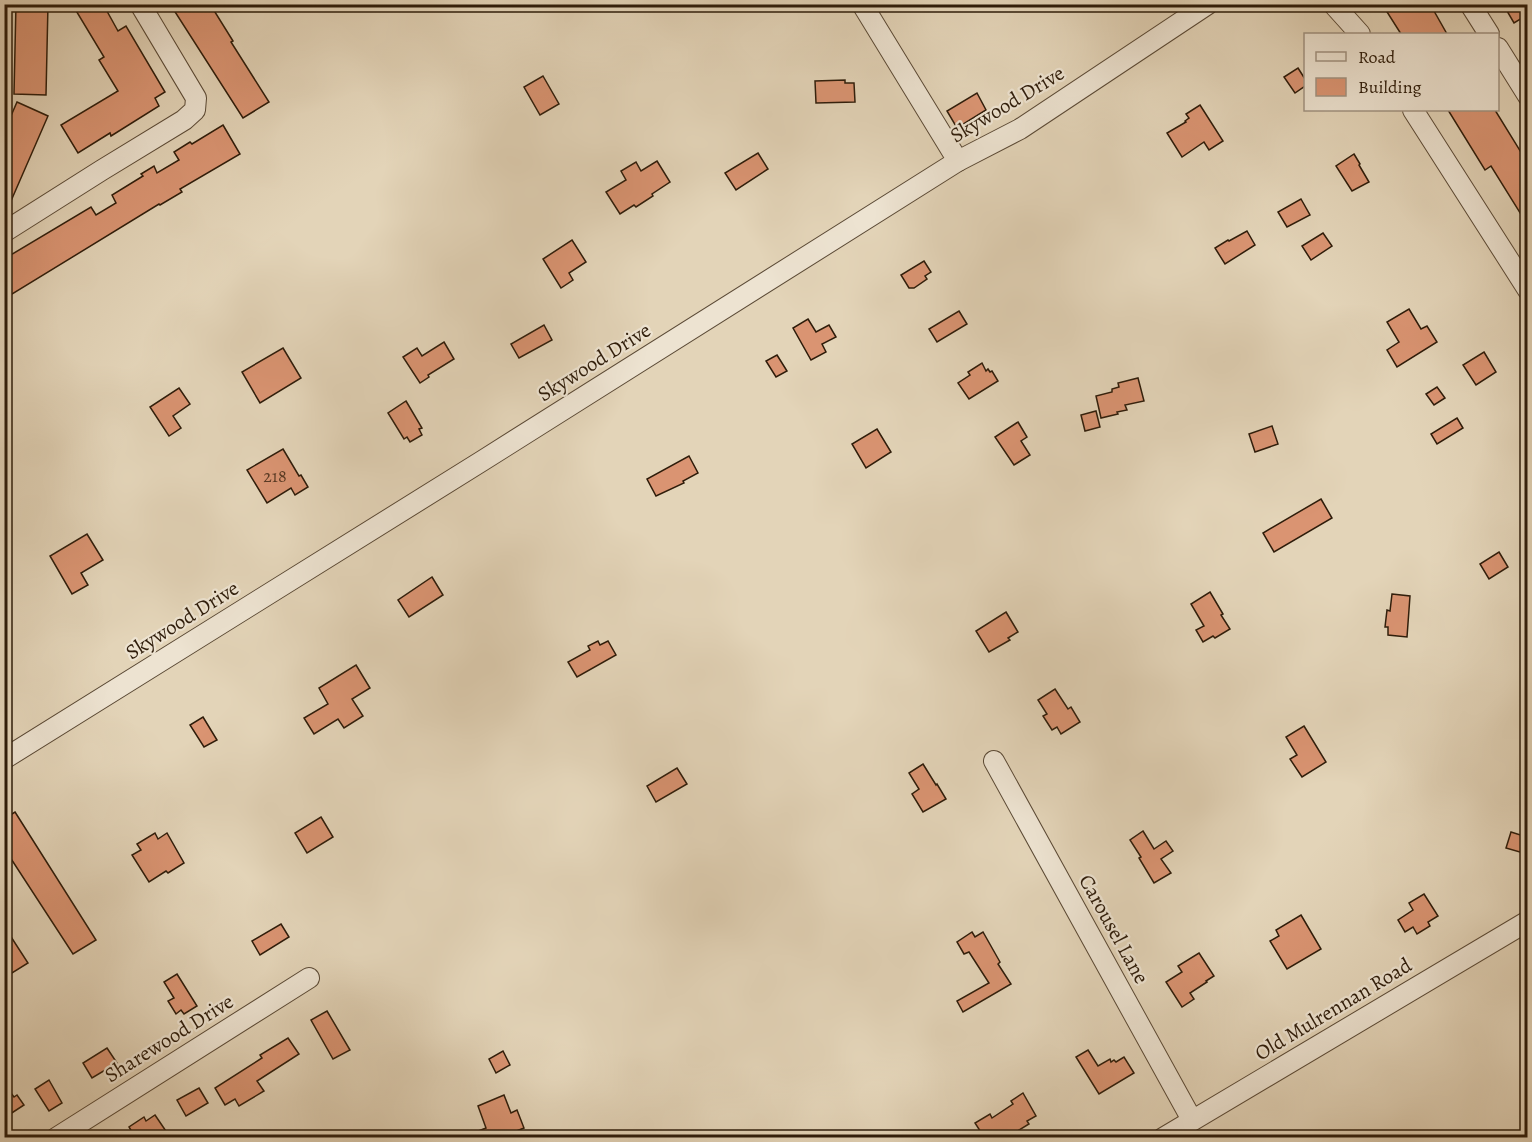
<svg xmlns="http://www.w3.org/2000/svg" width="1532" height="1142" viewBox="0 0 1532 1142" font-family="Alegreya,serif">
<style>
.building{fill:#da9472;stroke:#2e1c0a;stroke-width:1.5}
.lines{fill:none;stroke-linecap:round;stroke-linejoin:round}
.minor-casing{stroke:#5b4a36;stroke-width:22}
.minor{stroke:#ede3d1;stroke-width:20}
.labels{text-anchor:middle;stroke-width:4.5;stroke-linejoin:round;paint-order:stroke}
.number-label{font-size:18px;fill:#593a24}
.street-label{font-size:21px;fill:#2e1c0a;stroke:#ede3d1}
</style>
<rect width="100%" height="100%" fill="#e3d4b8"/>
<filter id="stains"><feTurbulence type="fractalNoise" baseFrequency=".00333" numOctaves="4"/><feColorMatrix values="0 0 0 0 .2 0 0 0 0 .09 0 0 0 0 .02 0 0 0 .5 -.17"/></filter>
<radialGradient id="worn" r=".72"><stop offset=".6" stop-color="#630" stop-opacity="0"/><stop offset="1" stop-color="#630" stop-opacity=".3"/></radialGradient>
<g class="building">
<polygon points="16,4 48,4 46,95 14,94"/>
<polygon points="72,4 103,4 118,31 126,26 165,92 155,98 159,106 111,136 110,133 78,153 61,125 118,91 99,60 104,57"/>
<polygon points="170,4 210,4 233,41 231,42 269,102 243,118"/>
<polygon points="1382,4 1430,4 1447,34 1401,34"/>
<polygon points="1518,4 1527,4 1527,15 1514,23 1507,11"/>
<polygon points="1298,68 1305,79 1305,86 1295,93 1284,77"/>
<polygon points="543,76 559,104 540,115 524,87"/>
<polygon points="845,80 845,83 854,83 855,102 816,103 815,81"/>
<polygon points="977,93 986,110 957,128 947,111"/>
<polygon points="17,102 48,116 4,217 4,132"/>
<polygon points="1200,105 1223,141 1209,150 1204,142 1182,157 1167,133 1186,122 1185,121 1189,118 1186,114"/>
<polygon points="1448,110 1495,110 1527,162 1527,224 1491,166 1485,170"/>
<polygon points="223,125 240,154 180,189 182,192 160,205 159,204 4,299 4,259 91,207 96,215 116,203 112,195 143,176 141,174 154,166 157,173 179,160 174,152 190,142 192,144"/>
<polygon points="758,153 768,169 736,190 725,173"/>
<polygon points="1354,154 1360,164 1359,165 1369,182 1352,191 1336,166"/>
<polygon points="657,161 670,182 652,194 653,196 636,207 634,205 620,214 606,192 626,180 621,171 636,162 641,171"/>
<polygon points="1301,199 1310,215 1287,227 1278,212"/>
<polygon points="1247,231 1255,245 1225,264 1215,248 1228,240 1229,241"/>
<polygon points="1323,233 1332,246 1311,260 1302,246"/>
<polygon points="572,240 586,262 569,273 573,280 561,288 543,259"/>
<polygon points="924,261 931,272 925,276 927,279 914,288 909,288 901,275"/>
<polygon points="1409,309 1421,329 1427,326 1437,342 1397,367 1387,350 1399,342 1387,322"/>
<polygon points="959,311 967,324 937,342 929,329"/>
<polygon points="808,319 816,332 829,325 836,337 822,344 826,352 811,360 793,328"/>
<polygon points="544,325 552,340 519,358 511,344"/>
<polygon points="444,342 454,359 428,375 429,377 420,383 403,357 417,348 422,356"/>
<polygon points="283,348 301,378 260,403 242,372"/>
<polygon points="1484,352 1496,372 1476,385 1463,365"/>
<polygon points="777,355 787,371 776,377 766,361"/>
<polygon points="982,363 986,371 988,369 990,372 992,371 998,381 969,399 958,383 970,375 968,372"/>
<polygon points="1138,378 1144,401 1125,405 1127,410 1117,412 1118,414 1101,418 1096,396 1112,392 1112,389 1119,387 1118,383"/>
<polygon points="1437,387 1445,398 1434,405 1426,394"/>
<polygon points="179,388 190,404 173,416 181,428 169,436 150,407"/>
<polygon points="406,401 422,428 419,429 422,435 410,442 407,437 404,439 388,413"/>
<polygon points="1096,411 1100,427 1085,431 1081,415"/>
<polygon points="1457,418 1463,428 1437,444 1431,434"/>
<polygon points="1018,422 1027,437 1021,441 1030,455 1014,465 995,437"/>
<polygon points="1272,426 1278,444 1255,452 1249,434"/>
<polygon points="877,429 891,452 866,468 852,444"/>
<polygon points="283,449 299,476 301,475 308,487 295,495 291,488 267,503 247,470"/>
<polygon points="689,456 698,473 683,481 684,483 656,496 647,479"/>
<polygon points="1321,499 1332,518 1274,552 1263,533"/>
<polygon points="87,534 103,560 81,573 88,585 72,594 50,556"/>
<polygon points="1499,552 1508,567 1489,579 1480,564"/>
<polygon points="432,577 443,595 409,617 398,600"/>
<polygon points="1210,592 1223,614 1221,615 1230,629 1215,638 1213,636 1203,642 1196,630 1204,626 1191,604"/>
<polygon points="1392,594 1410,596 1407,637 1388,635 1388,627 1385,627 1387,610 1390,611"/>
<polygon points="1006,612 1018,632 1008,638 1010,640 989,652 976,631"/>
<polygon points="598,641 600,645 608,641 616,655 577,677 568,662 590,650 588,646"/>
<polygon points="356,665 370,688 352,699 363,716 344,728 338,719 314,734 304,718 328,704 319,688"/>
<polygon points="1055,689 1068,709 1071,707 1080,722 1061,734 1057,727 1052,730 1043,716 1047,714 1038,700"/>
<polygon points="203,717 217,740 204,747 190,725"/>
<polygon points="1304,726 1326,762 1302,777 1290,759 1297,755 1286,737"/>
<polygon points="923,764 936,785 937,784 946,799 923,812 912,794 919,789 909,773"/>
<polygon points="677,768 687,784 656,802 647,786"/>
<polygon points="15,812 96,940 73,954 4,848 4,819"/>
<polygon points="321,817 333,837 307,853 295,833"/>
<polygon points="1143,831 1154,849 1166,841 1173,851 1161,859 1171,873 1154,883 1139,858 1141,857 1130,840"/>
<polygon points="1511,832 1527,837 1527,854 1506,848"/>
<polygon points="155,833 158,839 167,833 184,863 168,873 166,871 149,882 132,855 141,850 137,844"/>
<polygon points="1424,894 1438,916 1428,922 1430,926 1417,934 1413,927 1405,932 1398,920 1413,910 1409,903"/>
<polygon points="1301,915 1321,949 1287,969 1270,941 1279,936 1276,930"/>
<polygon points="281,924 289,937 260,955 252,941"/>
<polygon points="4,926 28,963 4,978"/>
<polygon points="972,932 975,937 983,932 1000,962 998,964 1011,984 963,1012 957,1001 989,983 969,952 964,954 957,942"/>
<polygon points="1199,953 1214,976 1206,981 1207,982 1190,993 1194,999 1182,1007 1166,982 1182,972 1178,966"/>
<polygon points="177,974 197,1006 184,1014 181,1010 176,1014 168,1001 174,998 164,982"/>
<polygon points="327,1011 350,1050 333,1059 311,1020"/>
<polygon points="288,1038 299,1054 257,1081 264,1091 239,1106 235,1099 225,1105 215,1088 262,1058 260,1055"/>
<polygon points="107,1048 117,1063 92,1078 83,1063"/>
<polygon points="1088,1050 1098,1066 1110,1059 1111,1062 1114,1060 1116,1062 1124,1057 1134,1073 1099,1094 1076,1057"/>
<polygon points="503,1051 510,1065 496,1073 489,1059"/>
<polygon points="49,1080 62,1103 49,1111 35,1089"/>
<polygon points="4,1084 14,1097 17,1095 24,1105 4,1118"/>
<polygon points="199,1088 208,1103 186,1116 177,1100"/>
<polygon points="1023,1093 1036,1116 1027,1121 1029,1124 1011,1135 1009,1133 1002,1137 984,1137 975,1123 990,1114 992,1118 1013,1104 1011,1101"/>
<polygon points="504,1095 511,1113 517,1110 524,1128 501,1137 463,1137 486,1128 478,1106"/>
<polygon points="155,1115 170,1137 135,1137 129,1127 144,1117 146,1121"/>
</g>
<g class="lines">
<g class="minor-casing">
<g id="minor">
<polyline points="862,4 958,161"/>
<polyline points="1333,4 1360,34"/>
<polyline points="1470,4 1489,34"/>
<polyline points="1498,48 1528,96"/>
<polyline points="1413,110 1528,290"/>
<polyline points="4,232 102,170 184,120 195,110 196,98 140,4"/>
<polyline points="4,759 482,461 958,161 1020,129 1208,4"/>
<polyline points="994,761 1192,1120"/>
<polyline points="56,1138 309,978"/>
<polyline points="1163,1138 1528,921"/>
</g>
</g>
<use href="#minor" class="minor"/>
</g>
<g class="labels">
<g class="number-label">
<text x="275" y="482">218</text>
</g>
<g class="street-label">
<text transform="translate(1007 104) rotate(-31)" y="7">Skywood Drive</text>
<text transform="translate(594 362) rotate(-32)" y="7">Skywood Drive</text>
<text transform="translate(182 620) rotate(-32)" y="7">Skywood Drive</text>
<text transform="translate(1114 929) rotate(61)" y="7">Carousel Lane</text>
<text transform="translate(1333 1009) rotate(-31)" y="7">Old Mulrennan Road</text>
<text transform="translate(169 1038) rotate(-32)" y="7">Sharewood Drive</text>
</g>
</g>
<rect width="1532" height="1142" fill="none" stroke="#e3d4b8" stroke-width="24"/>
<rect x="6" y="6" width="1520" height="1130" fill="none" stroke="#2e1c0a" stroke-width="3"/>
<rect x="12" y="12" width="1508" height="1118" fill="none" stroke="#2e1c0a" stroke-width="1.5"/>
<rect x="1304" y="33" width="195" height="78" fill="#ede3d1" stroke="#a19381" stroke-width="1.5"/>
<rect x="1316" y="52" width="30" height="9" fill="#ede3d1" stroke="#a19381" stroke-width="1.5"/>
<text x="1358" y="63" font-size="18" fill="#2e1c0a">Road</text>
<rect x="1316" y="78" width="30" height="18" fill="#da9472" stroke="#a19381" stroke-width="1.5"/>
<text x="1358" y="93" font-size="18" fill="#2e1c0a">Building</text>
<rect width="100%" height="100%" filter="url(#stains)"/>
<rect width="100%" height="100%" fill="url(#worn)"/>
</svg>
